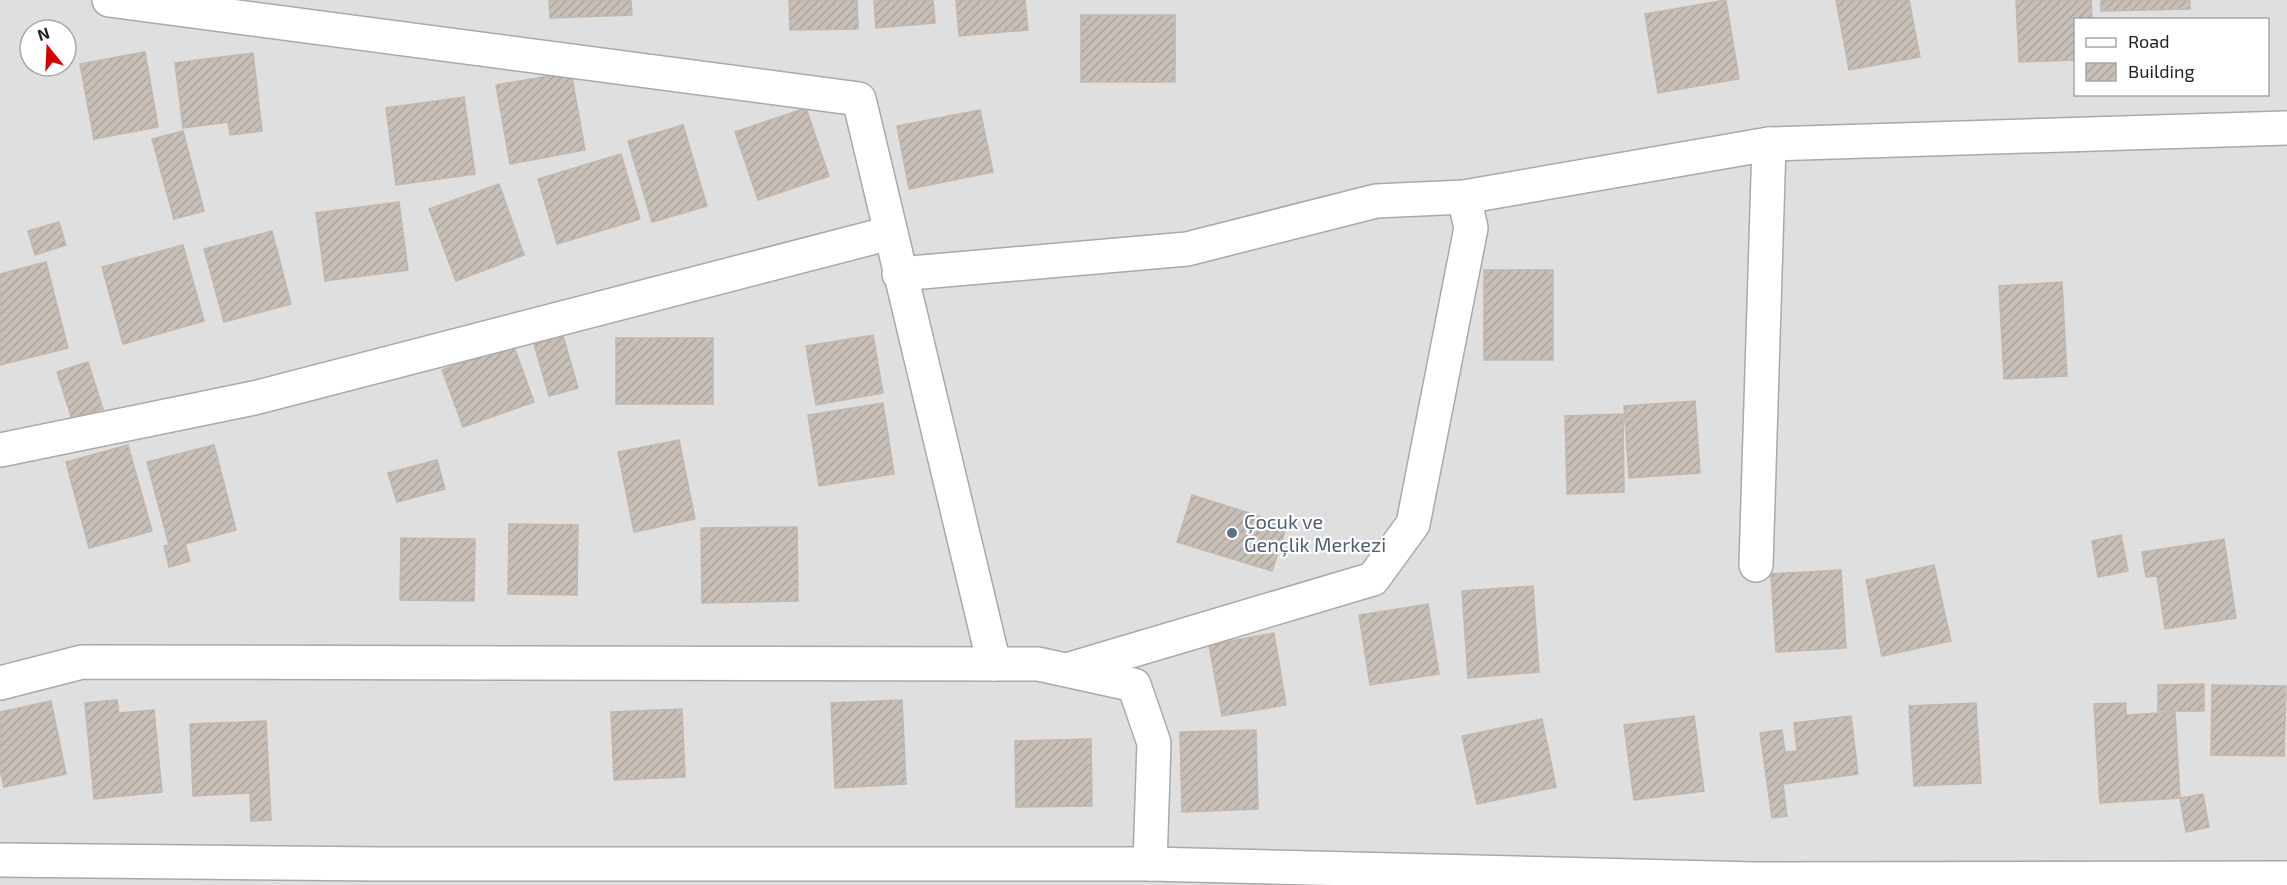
<svg xmlns="http://www.w3.org/2000/svg" width="2287" height="885" viewBox="0 0 2287 885" font-family="'Exo 2',sans-serif">
<style>
.residential{fill:#e0dfdf;fill-rule:evenodd}
.building{fill:url(#building-hatch);stroke:#c4b6ab;stroke-width:1.5}
.lines{fill:none;stroke-linecap:round;stroke-linejoin:round}
.minor-casing{stroke:#a9a9a9;stroke-width:36}
.minor{stroke:#fff;stroke-width:33}
.service-dot{fill:#5c6f8a;stroke:#fff;stroke-width:2}
.labels{text-anchor:middle;stroke-width:4.5;stroke-linejoin:round;paint-order:stroke}
.service-label{font-size:20px;fill:#4e5e75;stroke:#fff;text-anchor:start}
</style>
<defs>
<pattern id="building-hatch" width="6" height="6" patternUnits="userSpaceOnUse" patternTransform="scale(1.5)"><rect width="6" height="6" fill="#c7bfb8"/><path d="M-1 1l2-2M0 6l6-6M5 7l2-2" fill="none" stroke="#aba49e"/></pattern>
</defs>
<rect width="100%" height="100%" fill="#f2efe9"/>
<path class="residential" d="M0,0H2287V885H0ZM2076,20H2268V94H2076ZM30,30H66V66H30Z"/>
<g class="building">
<polygon points="549,0 631,0 632,15 550,18"/>
<polygon points="789,0 857,0 858,29 790,30"/>
<polygon points="874,0 933,0 935,23 876,28"/>
<polygon points="956,0 1025,0 1028,30 959,36"/>
<polygon points="1726,0 1739,79 1658,93 1645,14"/>
<polygon points="1836,0 1909,0 1920,57 1849,70"/>
<polygon points="2016,0 2091,0 2092,20 2076,20 2076,60 2019,62"/>
<polygon points="2101,0 2190,0 2190,9 2101,11"/>
<rect x="1081" y="15" width="94" height="67"/>
<polygon points="145,52 158,127 94,139 80,64"/>
<polygon points="253,53 262,131 230,135 228,122 183,128 175,63"/>
<polygon points="571,72 585,150 510,164 496,85"/>
<polygon points="464,97 475,174 396,185 386,108"/>
<polygon points="806,108 829,176 758,200 735,132"/>
<polygon points="980,110 993,172 909,189 897,126"/>
<polygon points="683,125 707,206 652,222 628,141"/>
<polygon points="183,131 204,211 174,219 152,139"/>
<polygon points="621,154 640,219 557,244 538,179"/>
<polygon points="499,184 524,255 456,281 429,209"/>
<polygon points="399,202 408,270 325,281 316,213"/>
<polygon points="59,222 66,245 35,255 28,231"/>
<polygon points="272,231 291,304 224,322 204,249"/>
<polygon points="183,245 204,321 123,344 102,267"/>
<polygon points="46,262 68,348 0,365 0,274"/>
<rect x="1484" y="270" width="69" height="90"/>
<polygon points="2062,282 2067,376 2004,379 1999,286"/>
<polygon points="873,335 883,393 816,405 806,346"/>
<polygon points="563,336 578,388 549,396 534,344"/>
<rect x="616" y="338" width="97" height="66"/>
<polygon points="513,344 534,402 463,427 442,370"/>
<polygon points="88,362 103,409 72,419 57,372"/>
<polygon points="1695,401 1700,473 1629,478 1624,406"/>
<polygon points="883,403 894,474 819,486 808,415"/>
<polygon points="1623,414 1624,492 1567,494 1565,416"/>
<polygon points="679,440 695,519 634,532 618,452"/>
<polygon points="128,445 152,531 89,548 66,462"/>
<polygon points="214,445 236,530 185,544 190,561 169,567 164,546 169,545 147,462"/>
<polygon points="437,460 445,489 397,502 388,473"/>
<polygon points="1192,495 1287,525 1272,571 1177,542"/>
<polygon points="509,524 578,525 577,595 508,594"/>
<polygon points="797,527 798,601 702,603 701,528"/>
<polygon points="2121,535 2128,571 2098,577 2092,541"/>
<polygon points="401,538 475,539 474,601 400,600"/>
<polygon points="2224,539 2236,618 2165,629 2157,576 2146,577 2142,552"/>
<polygon points="1934,565 1951,641 1882,656 1866,580"/>
<polygon points="1841,570 1846,648 1776,652 1771,574"/>
<polygon points="1533,586 1539,672 1468,678 1462,591"/>
<polygon points="1428,604 1439,674 1370,685 1359,615"/>
<polygon points="1274,633 1286,705 1222,716 1209,645"/>
<polygon points="2204,684 2204,711 2158,711 2158,685"/>
<polygon points="2212,685 2286,686 2284,756 2211,755"/>
<polygon points="117,700 119,713 154,710 162,792 94,799 85,703"/>
<polygon points="902,700 906,784 835,788 831,703"/>
<polygon points="51,701 66,774 4,787 0,769 0,712"/>
<polygon points="1976,703 1981,783 1914,786 1909,706"/>
<polygon points="2126,703 2126,715 2175,712 2180,798 2100,803 2094,704"/>
<polygon points="682,709 685,777 614,780 611,712"/>
<polygon points="1694,716 1704,791 1634,800 1624,725"/>
<polygon points="1851,716 1858,774 1783,784 1787,816 1772,818 1760,733 1782,730 1785,752 1797,751 1794,723"/>
<polygon points="1542,719 1556,787 1477,804 1462,736"/>
<polygon points="266,721 271,820 251,821 250,793 193,796 190,724"/>
<polygon points="1256,730 1258,809 1182,812 1180,732"/>
<polygon points="1091,739 1092,806 1016,807 1015,741"/>
<polygon points="2203,794 2209,827 2186,832 2180,798"/>
</g>
<g class="lines">
<g class="minor-casing">
<g id="minor">
<polyline points="109,0 859,99 994,664"/>
<polyline points="899,274 1187,249 1376,201 1464,197 1769,144 2287,128"/>
<polyline points="0,450 254,398 890,233"/>
<polyline points="1756,565 1769,144"/>
<polyline points="1070,669 1373,579 1413,524 1471,228 1464,197"/>
<polyline points="0,683 82,662 1038,664 1134,685 1154,743 1150,864"/>
<polyline points="0,860 381,864 1150,864 1755,879 2287,878"/>
</g>
</g>
<use href="#minor" class="minor"/>
</g>
<circle class="service-dot" cx="1232" cy="533" r="6"/>
<g class="labels">
<g class="service-label">
<text x="1244" y="529">Çocuk ve<tspan x="1244" dy="23">Gençlik Merkezi</tspan></text>
</g>
</g>
<rect x="2074" y="18" width="195" height="78" fill="#ffffff" stroke="#a7a7a7" stroke-width="1.5"/>
<rect x="2086" y="38" width="30" height="9" fill="#ffffff" stroke="#a7a7a7" stroke-width="1.5"/>
<text x="2128" y="48" font-size="18" fill="#222222">Road</text>
<rect x="2086" y="63" width="30" height="18" fill="url(#building-hatch)" stroke="#a7a7a7" stroke-width="1.5"/>
<text x="2128" y="78" font-size="18" fill="#222222">Building</text>
<g transform="translate(48 48) rotate(342)"><circle r="28" fill="#ffffff" stroke="#a7a7a7" stroke-width="1.5"/>
<path d="M0-4.5L10 22L0 15L-10 22Z" fill="#d40000"/>
<text y="-9" font-size="16" font-weight="bold" text-anchor="middle" fill="#222222">N</text>
</g>
</svg>
